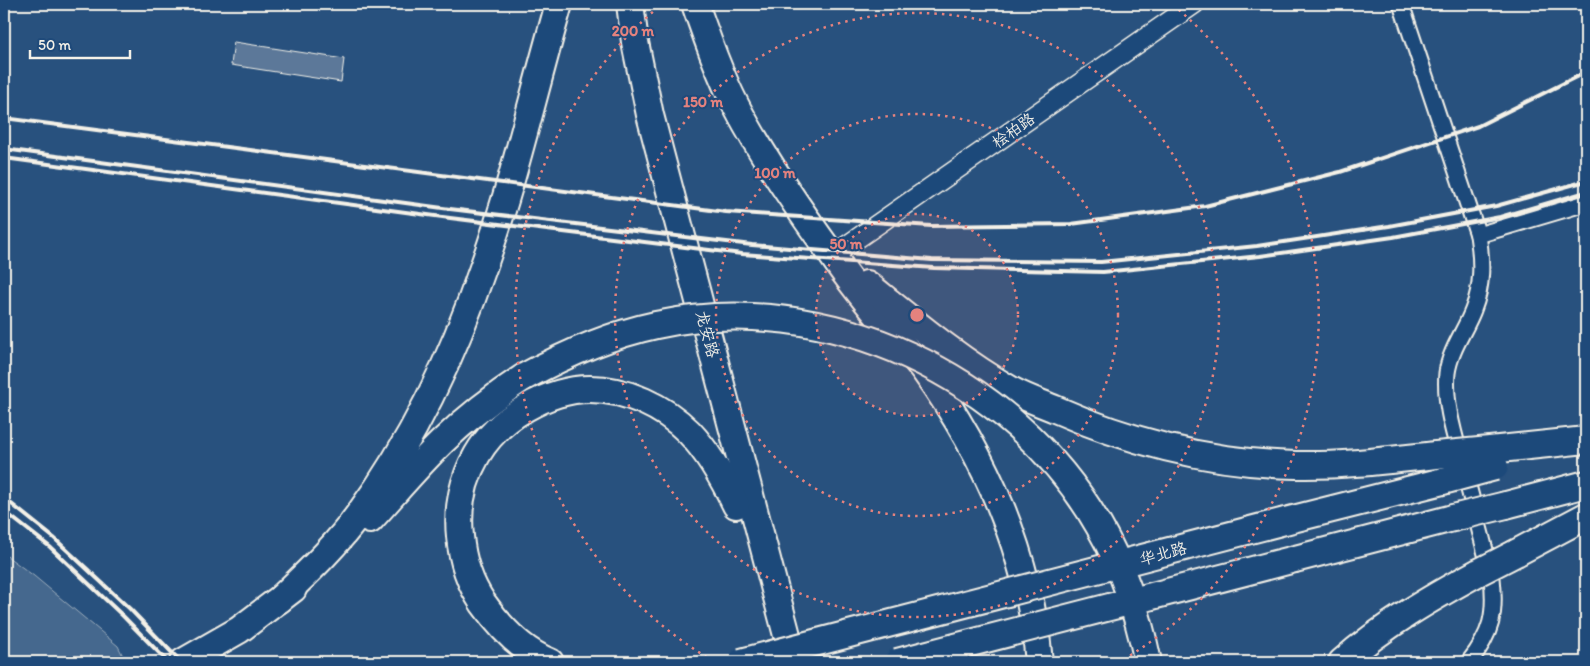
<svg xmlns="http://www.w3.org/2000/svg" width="1590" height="666" viewBox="0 0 1590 666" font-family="Itim,'LXGW WenKai TC',sans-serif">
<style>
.green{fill:#45688e;stroke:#9cacbb}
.building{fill:#5b7899;stroke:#f4f1e8}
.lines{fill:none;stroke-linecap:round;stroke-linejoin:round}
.minor-casing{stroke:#f4f1e8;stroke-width:19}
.tertiary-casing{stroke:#f4f1e8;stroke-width:22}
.trunk-casing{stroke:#f4f1e8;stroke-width:30}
.minor{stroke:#1f4a7a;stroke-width:15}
.tertiary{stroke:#1f4a7a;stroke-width:19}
.trunk{stroke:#1f4a7a;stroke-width:26}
.rail{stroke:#f4f1e8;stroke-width:4}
.trunk-bridge-casing{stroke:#f4f1e8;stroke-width:30;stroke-linecap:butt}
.trunk-bridge{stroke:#1f4a7a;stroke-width:26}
.ring{fill:none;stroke:#e4827e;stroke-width:2.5;stroke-dasharray:2.5 5}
.labels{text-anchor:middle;stroke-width:4;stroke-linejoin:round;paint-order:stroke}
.street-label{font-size:16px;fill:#f4f1e8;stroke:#1f4a7a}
.centre{fill:#e4827e;stroke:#1f4a7a;stroke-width:2.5}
.ring-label{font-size:15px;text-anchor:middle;font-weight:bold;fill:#e4827e;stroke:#1f4a7a;stroke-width:4;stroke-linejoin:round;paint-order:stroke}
</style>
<rect width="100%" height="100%" fill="#28517e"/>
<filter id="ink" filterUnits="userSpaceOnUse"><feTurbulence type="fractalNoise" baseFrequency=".02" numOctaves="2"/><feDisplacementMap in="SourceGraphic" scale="10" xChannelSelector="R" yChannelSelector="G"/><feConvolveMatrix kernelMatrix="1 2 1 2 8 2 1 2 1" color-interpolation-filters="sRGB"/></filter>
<g filter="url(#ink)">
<polygon class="green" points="4,554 34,576 118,646 126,662 12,662 4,651"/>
<polygon class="building" points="234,42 344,59 341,82 231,65"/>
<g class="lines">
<g class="minor-casing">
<g id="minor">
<path d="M1401,4L1478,235C1482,260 1483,285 1473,310C1465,331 1450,350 1447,373C1444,404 1455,437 1463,467C1473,504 1483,541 1492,578C1496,614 1492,633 1469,662"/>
<polyline points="1478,235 1586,203"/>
</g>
</g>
<g class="tertiary-casing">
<polyline id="tertiary" points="832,256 1194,4"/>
</g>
<g class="trunk-casing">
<g id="trunk">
<polyline points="630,4 635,42 650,115 794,662"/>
<path d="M695,4C707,38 719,73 736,106C763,158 797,207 832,255C851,283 873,310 895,336C904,347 915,358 924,370C986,456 1030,556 1039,662"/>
<path d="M867,284C914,322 960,361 1013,391C1026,398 1041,403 1055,409C1130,442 1213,463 1296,465C1343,466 1390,460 1436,455"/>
<polyline points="1490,450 1586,440"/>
<polyline points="1506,505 1586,484"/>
<path d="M370,520C394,494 417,466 443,441C468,417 495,396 524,377"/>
<polyline points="1285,521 1443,481"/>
<polyline points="1516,553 1586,516"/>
<polyline points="1295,559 1453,518"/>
<path d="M279,600C307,573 336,546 359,514C413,441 455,351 484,265C514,180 534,91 559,4"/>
<polyline points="183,662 239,630 293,589"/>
<path d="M550,662C522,651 500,627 483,603C469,582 462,560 460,536C457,508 463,479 477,455C498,418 548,389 590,389C626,389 664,407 689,432C709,453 723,478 736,505"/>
<path d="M1342,662C1383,626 1431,598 1479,572"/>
</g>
</g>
<use href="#minor" class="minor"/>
<use href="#tertiary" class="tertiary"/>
<use href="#trunk" class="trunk"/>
<g class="rail">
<polyline points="4,118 726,212 931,226 1071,224 1205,206 1340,172 1478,126 1586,72"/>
<polyline points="4,149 450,209 752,245 932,260 1101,262 1257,246 1389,226 1496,206 1586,181"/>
<polyline points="4,158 450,218 742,254 934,268 1103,272 1260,256 1393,237 1500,217 1586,192"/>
<polyline points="4,498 54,538 130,609 181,662"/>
<polyline points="4,511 50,547 123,616 168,662"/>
</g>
<g class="trunk-bridge-casing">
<g id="trunk-bridge">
<path d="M524,377C566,354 609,335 656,325C825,288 1014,376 1099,526C1124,569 1138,614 1148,662"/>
<polyline points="1436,455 1490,450"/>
<polyline points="1443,481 1495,467"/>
<polyline points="1453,518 1506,505"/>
<polyline points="1479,572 1516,553"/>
<polyline points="741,662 1285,521"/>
<polyline points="897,662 1295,559"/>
</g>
</g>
<use href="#trunk-bridge" class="trunk-bridge"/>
</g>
</g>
<circle cx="917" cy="315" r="101" fill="#e4827e" fill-opacity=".12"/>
<g class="ring">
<circle cx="917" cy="315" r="101"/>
<circle cx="917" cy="315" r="201"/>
<circle cx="917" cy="315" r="302"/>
<path d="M713 661A402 402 0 0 1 661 5M1173 5A402 402 0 0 1 1121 661"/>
</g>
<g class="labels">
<g class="street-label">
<text transform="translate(1013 130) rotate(-35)" y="6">桧柏路</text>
<text transform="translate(708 334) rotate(75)" y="6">龙安路</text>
<text transform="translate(1163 553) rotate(-15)" y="6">华北路</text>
</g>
</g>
<circle cx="917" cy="315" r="8" class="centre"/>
<g class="ring-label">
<text x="633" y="36">200 m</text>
<text x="703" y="107">150 m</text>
<text x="775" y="178">100 m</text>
<text x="846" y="249">50 m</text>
</g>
<rect width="1590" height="666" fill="none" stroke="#1f4a7a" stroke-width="20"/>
<rect x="10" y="10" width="1570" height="646" fill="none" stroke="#f4f1e8" stroke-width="2" filter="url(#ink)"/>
<path d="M30 50v8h100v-8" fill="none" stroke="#f4f1e8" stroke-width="2.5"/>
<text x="38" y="50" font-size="15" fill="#f4f1e8" stroke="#1f4a7a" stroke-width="4" paint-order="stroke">50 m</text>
</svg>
